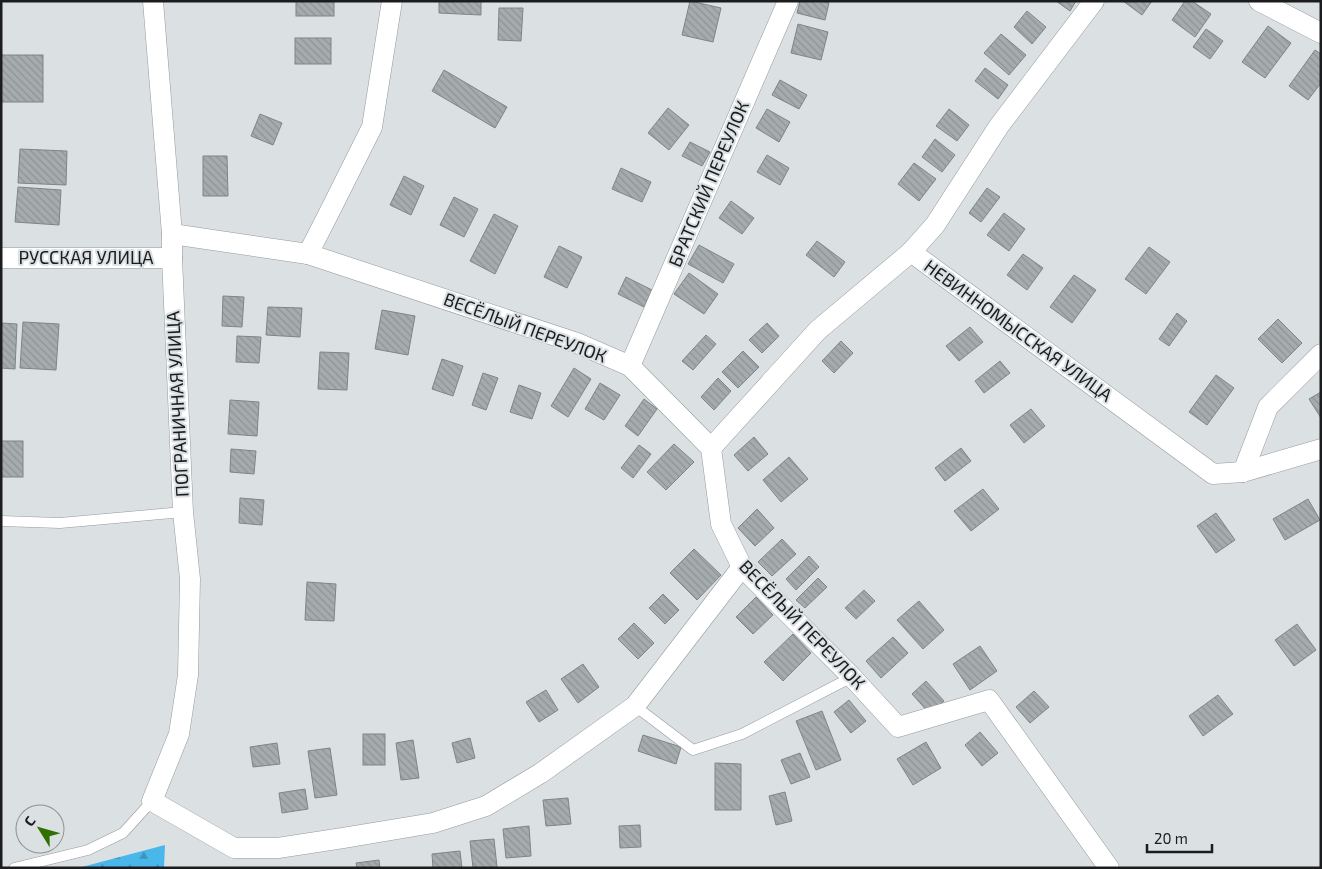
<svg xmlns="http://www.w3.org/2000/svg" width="1322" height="869" viewBox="0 0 1322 869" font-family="'Exo 2',sans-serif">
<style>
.forest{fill:url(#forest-firs)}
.building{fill:url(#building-back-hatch);stroke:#7f8586}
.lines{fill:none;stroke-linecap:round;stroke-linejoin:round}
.service-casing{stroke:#959a9c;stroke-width:11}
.minor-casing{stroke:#959a9c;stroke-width:21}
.service{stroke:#fff;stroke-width:10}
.minor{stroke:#fff;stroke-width:20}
.labels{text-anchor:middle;stroke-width:4;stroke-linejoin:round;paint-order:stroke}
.street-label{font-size:18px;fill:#1a1c1d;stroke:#dbe0e3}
</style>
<defs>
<pattern id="forest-firs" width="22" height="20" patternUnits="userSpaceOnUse" patternTransform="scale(1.25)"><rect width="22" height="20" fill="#4ab7ea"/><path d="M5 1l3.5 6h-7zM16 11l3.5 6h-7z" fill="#3d94bd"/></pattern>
<pattern id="building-back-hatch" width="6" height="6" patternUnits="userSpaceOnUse" patternTransform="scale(1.25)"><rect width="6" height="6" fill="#a6acad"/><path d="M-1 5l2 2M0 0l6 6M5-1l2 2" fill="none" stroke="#8e9394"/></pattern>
</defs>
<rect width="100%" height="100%" fill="#dbe0e3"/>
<polygon class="forest" points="165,845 164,868 78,868"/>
<g class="building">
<rect x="296" y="1" width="38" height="15"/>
<polygon points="439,1 481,1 481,15 439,13"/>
<polygon points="690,1 721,8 713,42 682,35"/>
<polygon points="800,1 820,1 829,3 825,20 797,13"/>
<polygon points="1056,1 1076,1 1070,11"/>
<polygon points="1123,1 1152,1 1142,15"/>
<polygon points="1185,1 1192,1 1211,14 1195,37 1172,20"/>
<polygon points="499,8 523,8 521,41 498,40"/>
<polygon points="1027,11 1046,27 1032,44 1014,27"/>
<polygon points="798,24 828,32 821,60 791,53"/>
<polygon points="1268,26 1291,43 1265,78 1242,62"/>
<polygon points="1206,29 1223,41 1210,59 1193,47"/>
<polygon points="1001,34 1026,55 1009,75 984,53"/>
<rect x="295" y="38" width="36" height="26"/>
<polygon points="1315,50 1321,54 1321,83 1308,100 1289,86"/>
<rect x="1" y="55" width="42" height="47"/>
<polygon points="985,68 1008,85 998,99 975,81"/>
<polygon points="444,70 507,107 495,128 432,91"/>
<polygon points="780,80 807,95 799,109 772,95"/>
<polygon points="668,108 689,125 669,150 648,133"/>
<polygon points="767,109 790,122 779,142 756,128"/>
<polygon points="949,109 969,125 957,141 936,126"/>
<polygon points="260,114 282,123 273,145 251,136"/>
<polygon points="935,139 955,155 942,172 922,157"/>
<polygon points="690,142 710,152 702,166 682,156"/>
<polygon points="20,149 67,151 66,185 18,183"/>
<polygon points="767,155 789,168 780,185 757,172"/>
<polygon points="203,156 227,156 228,196 203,196"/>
<polygon points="914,163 936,179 919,201 898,184"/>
<polygon points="621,168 651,182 642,202 612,189"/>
<polygon points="404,176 424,186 411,215 390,205"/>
<polygon points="18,187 61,190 59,225 15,222"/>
<polygon points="987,188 1000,197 981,222 969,213"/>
<polygon points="454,197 478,209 464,237 440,225"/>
<polygon points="731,201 754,218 742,234 719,218"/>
<polygon points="1004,213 1025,229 1009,251 987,235"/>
<polygon points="494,214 518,226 495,274 470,261"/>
<polygon points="817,241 845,262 834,277 806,255"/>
<polygon points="699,245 734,264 723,283 688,264"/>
<polygon points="559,246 582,257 567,288 544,277"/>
<polygon points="1149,247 1170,262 1146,294 1125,279"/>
<polygon points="1023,254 1043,268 1027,290 1007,275"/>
<polygon points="689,273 718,294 704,314 674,294"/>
<polygon points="1074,275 1096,290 1072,323 1050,307"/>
<polygon points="626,277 652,290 644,307 618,294"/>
<polygon points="223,296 244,297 242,327 222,326"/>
<polygon points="268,307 302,308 300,337 266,335"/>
<polygon points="382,310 415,316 408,355 375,349"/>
<polygon points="1177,313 1187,321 1169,346 1159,339"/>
<polygon points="1278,319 1302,343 1282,363 1258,339"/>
<polygon points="23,322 59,324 56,370 20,368"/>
<polygon points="1,323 17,324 15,369 1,368"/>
<polygon points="767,323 779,336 762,353 749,340"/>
<polygon points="970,327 983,342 959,361 946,346"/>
<polygon points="706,335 716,344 693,370 682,361"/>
<polygon points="237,336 261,337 259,363 236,362"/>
<polygon points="841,341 853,353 834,373 822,361"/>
<polygon points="743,351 759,367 738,388 722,372"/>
<polygon points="320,352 349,353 347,390 318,389"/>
<polygon points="442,359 463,366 453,396 432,389"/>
<polygon points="1000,361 1010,373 984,393 975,381"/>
<polygon points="574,368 591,379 568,417 551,406"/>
<polygon points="483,373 498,378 486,410 472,405"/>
<polygon points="1216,375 1234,388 1207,425 1189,412"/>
<polygon points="718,378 731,391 714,410 701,397"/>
<polygon points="600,383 620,395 604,420 585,409"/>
<polygon points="519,385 541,393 532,419 510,412"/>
<polygon points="1321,392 1321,418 1309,399"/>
<polygon points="644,399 657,409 638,436 625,426"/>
<polygon points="230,400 259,402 257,436 228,434"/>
<polygon points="1031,409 1045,426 1024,443 1010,425"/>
<polygon points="754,437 768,454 748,471 734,455"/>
<rect x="1" y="441" width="22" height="36"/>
<polygon points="674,444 694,462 666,490 647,472"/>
<polygon points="639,445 651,454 633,478 621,468"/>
<polygon points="961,448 971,461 945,481 935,468"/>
<polygon points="231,449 256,451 254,474 230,472"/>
<polygon points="789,457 808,479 781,502 763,480"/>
<polygon points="983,489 999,509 971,531 954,511"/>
<polygon points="240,498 264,500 262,525 239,523"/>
<polygon points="1308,499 1320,520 1285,540 1273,519"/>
<polygon points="757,509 774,528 755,546 738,528"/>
<polygon points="1216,513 1235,540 1216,553 1197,526"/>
<polygon points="782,539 796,554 772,576 758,562"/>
<polygon points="694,549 721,575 697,600 670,573"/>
<polygon points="809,556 819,567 796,590 786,579"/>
<polygon points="818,578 827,587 805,608 796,600"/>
<polygon points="307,582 336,584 334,621 305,620"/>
<polygon points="864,590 875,601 856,619 845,608"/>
<polygon points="663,594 679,610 665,624 649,608"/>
<polygon points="756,597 773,615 753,634 736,617"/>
<polygon points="919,601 944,630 923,649 897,620"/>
<polygon points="634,623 654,643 638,659 618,639"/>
<polygon points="1297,624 1316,650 1294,666 1275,640"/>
<polygon points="793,634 811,653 783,681 764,662"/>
<polygon points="893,637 908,653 881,678 866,661"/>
<polygon points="980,646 997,671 970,690 953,664"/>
<polygon points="583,664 599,687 578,703 561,679"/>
<polygon points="926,681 944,701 930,714 912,694"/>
<polygon points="546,690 558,710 539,722 526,702"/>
<polygon points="1034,691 1049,707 1030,723 1016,707"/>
<polygon points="1218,695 1233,714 1203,736 1189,716"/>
<polygon points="849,700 866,721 851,733 834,712"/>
<polygon points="822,711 841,760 816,770 796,721"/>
<polygon points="980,732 998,753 982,766 965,745"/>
<rect x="363" y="734" width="22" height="31"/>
<polygon points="643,735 681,747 676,764 638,751"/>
<polygon points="470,738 475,758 457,763 452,743"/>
<polygon points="413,740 419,778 401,780 396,743"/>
<polygon points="926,742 941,768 913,785 897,759"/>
<polygon points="277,743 280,764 253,767 250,747"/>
<polygon points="330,748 337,795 315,798 308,751"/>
<polygon points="800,753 810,777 791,784 781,760"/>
<polygon points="715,763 741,764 741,810 715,810"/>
<polygon points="305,789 308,809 282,813 279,793"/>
<polygon points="785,792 792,821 776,825 769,796"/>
<polygon points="568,798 571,824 546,826 543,800"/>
<polygon points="640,825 641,847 620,848 619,826"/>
<polygon points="529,826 531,856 506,858 503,829"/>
<polygon points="494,839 497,867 473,868 470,841"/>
<polygon points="460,851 462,868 433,868 432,854"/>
<polygon points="379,860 380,868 357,868 356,863"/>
</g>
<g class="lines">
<g class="service-casing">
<g id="service">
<polyline points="1,521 60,523 183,512"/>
<polyline points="635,706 693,750 742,734 852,677"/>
<polyline points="14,868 88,850 123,833 152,801"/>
</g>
</g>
<g class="minor-casing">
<g id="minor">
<polyline points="153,1 172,234 172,258 183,512 190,579 188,675 179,734 152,801 234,848 278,848 343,838 433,823 486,806 541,773 635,706 742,567"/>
<polyline points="1259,1 1321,33"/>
<polyline points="172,234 308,254 577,343 630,366 711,448 721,524 742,567 852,677 898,727 989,700 1109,868"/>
<polyline points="911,252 935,225 999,126 1094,1"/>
<polyline points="308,254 333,205 372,127 392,1"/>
<polyline points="1,258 172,258"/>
<polyline points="630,366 788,1"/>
<polyline points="711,448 818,330 911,252 1213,474 1243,472 1321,449"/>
<polyline points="1243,472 1268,407 1321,354"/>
</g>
</g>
<use href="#service" class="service"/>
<use href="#minor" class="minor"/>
</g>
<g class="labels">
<g class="street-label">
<text transform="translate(709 184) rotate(-67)" y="6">БРАТСКИЙ ПЕРЕУЛОК</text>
<text x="86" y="264">РУССКАЯ УЛИЦА</text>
<text transform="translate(525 328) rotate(20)" y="6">ВЕСЁЛЫЙ ПЕРЕУЛОК</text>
<text transform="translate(1018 331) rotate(36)" y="6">НЕВИННОМЫССКАЯ УЛИЦА</text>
<text transform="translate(178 404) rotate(-93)" y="6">ПОГРАНИЧНАЯ УЛИЦА</text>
<text transform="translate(802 625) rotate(46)" y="6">ВЕСЁЛЫЙ ПЕРЕУЛОК</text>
</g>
</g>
<rect width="1322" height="869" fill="none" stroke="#1a1c1d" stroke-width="5"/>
<g transform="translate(40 829) rotate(307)"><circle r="24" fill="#dbe0e3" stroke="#8e9294"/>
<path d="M0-4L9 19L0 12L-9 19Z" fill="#327005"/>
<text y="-8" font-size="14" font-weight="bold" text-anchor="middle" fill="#1a1c1d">С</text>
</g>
<path d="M1147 844v8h65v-8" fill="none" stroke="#1a1c1d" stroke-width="2.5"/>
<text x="1154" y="844" font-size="15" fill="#1a1c1d" stroke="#dbe0e3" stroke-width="4" paint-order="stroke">20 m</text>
</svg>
